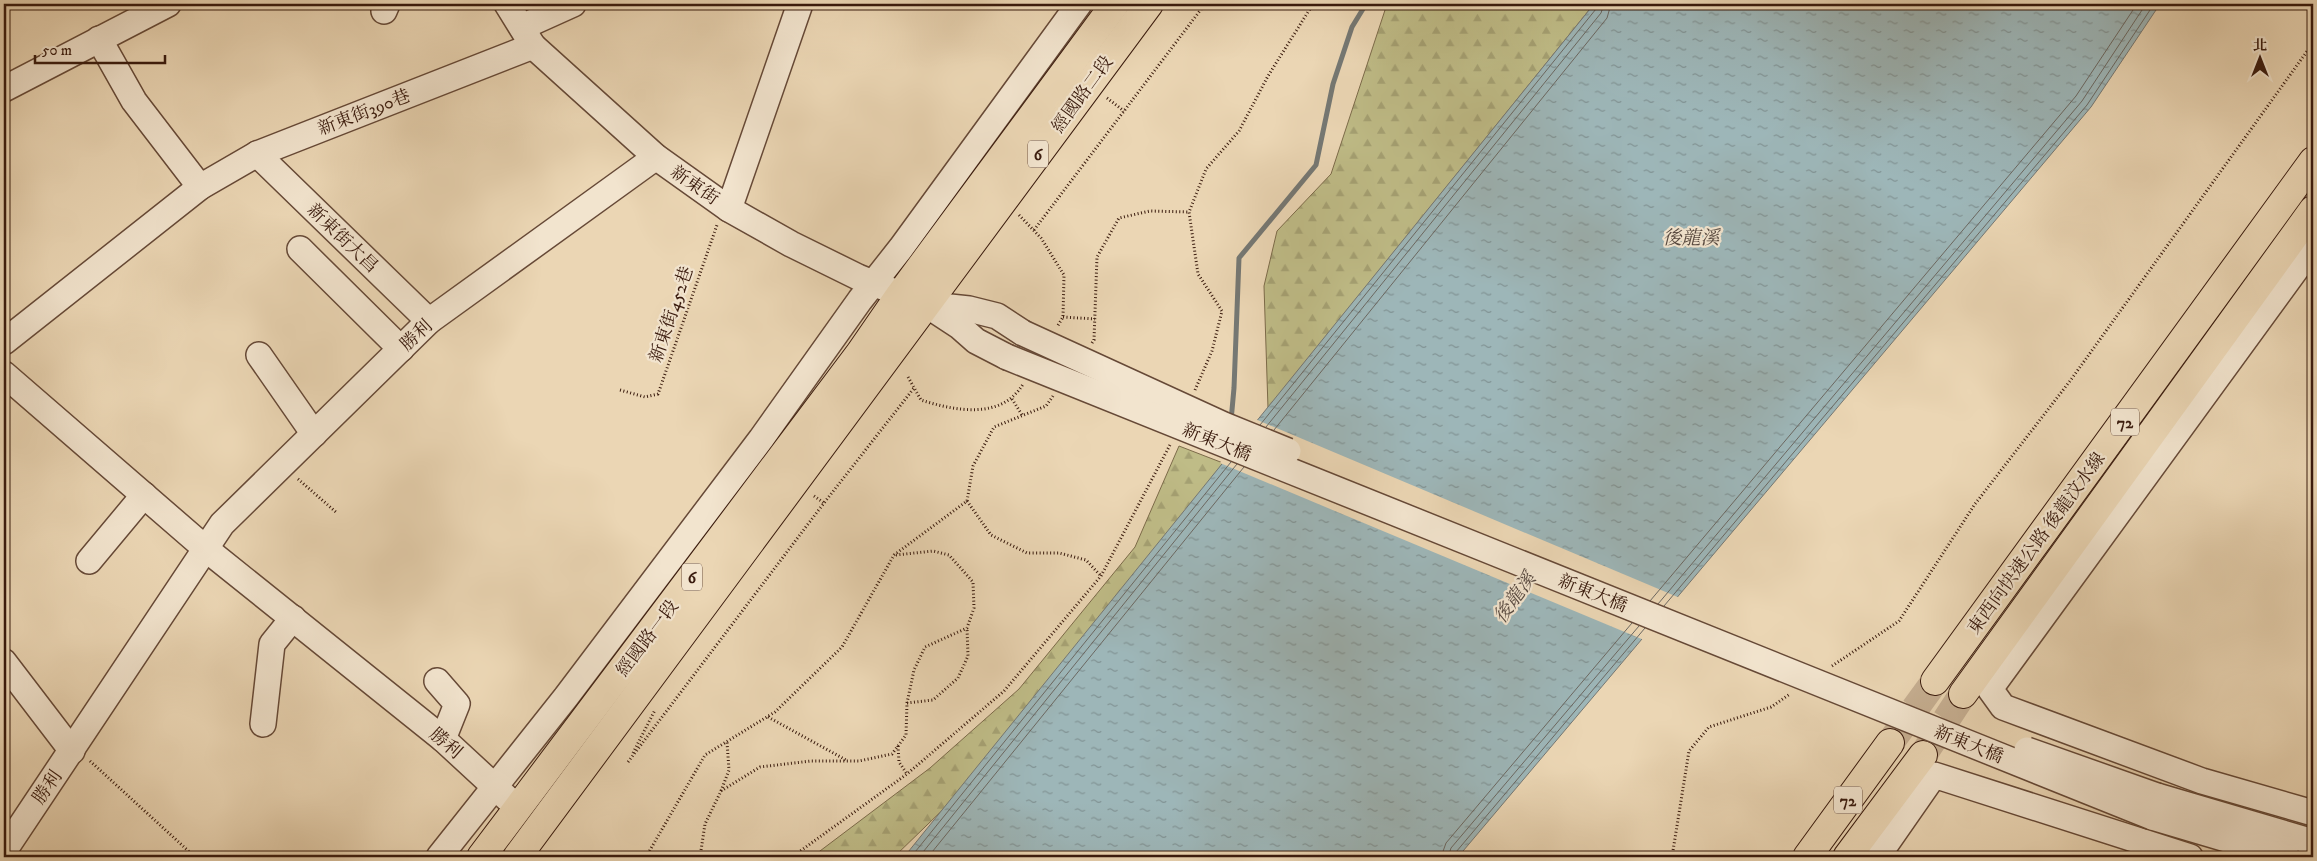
<svg xmlns="http://www.w3.org/2000/svg" width="2317" height="861" viewBox="0 0 2317 861" font-family="'IM FELL DW Pica','Noto Serif TC',serif">
<style>
.forest{fill:url(#forest-firs);stroke:#7c6b4a}
.water{fill:url(#water-ripples);stroke:#757874}
.pier{fill:#ebd6b4}
.lines{fill:none;stroke-linecap:round;stroke-linejoin:round}
.shore{stroke:#6b6862;stroke-width:1}
.stream{stroke:#757874;stroke-width:5}
.highway-tunnel{stroke:#c7b093;stroke-width:28;stroke-dasharray:28 14;stroke-linecap:butt}
.minor-casing{stroke:#664937;stroke-width:28}
.major-casing{stroke:#391a0d;stroke-width:30}
.highway-casing{stroke:#391a0d;stroke-width:30}
.path{stroke:#391a0d;stroke-width:3;stroke-dasharray:1 2.5;stroke-linecap:butt}
.minor{stroke:#f2e4ce;stroke-width:25}
.major{stroke:#ebd6b4;stroke-width:28}
.highway{stroke:#ebd6b4;stroke-width:28}
.minor-bridge-casing{stroke:#664937;stroke-width:28;stroke-linecap:butt}
.minor-bridge{stroke:#f2e4ce;stroke-width:25}
.labels{text-anchor:middle;stroke-width:4.5;stroke-linejoin:round;paint-order:stroke}
.shield{fill:#f2e4ce;stroke:#705747;stroke-width:1}
.shield-label{font-size:16px;font-weight:bold;fill:#391a0d}
.street-label{font-size:18px;fill:#391a0d;stroke:#f2e4ce}
.water-label{font-size:19px;font-style:italic;fill:#574940;stroke:#f2e4ce}
</style>
<defs>
<pattern id="forest-firs" width="22" height="20" patternUnits="userSpaceOnUse" patternTransform="scale(1.25)"><rect width="22" height="20" fill="#bfbc87"/><path d="M5 1l3.5 6h-7zM16 11l3.5 6h-7z" fill="#a5a173"/></pattern>
<pattern id="water-ripples" width="26" height="14" patternUnits="userSpaceOnUse" patternTransform="scale(1.25)"><rect width="26" height="14" fill="#9db6b8"/><path d="M2 4q2-2 4 0t4 0M15 11q2-2 4 0t4 0" fill="none" stroke="#819394"/></pattern>
</defs>
<rect width="100%" height="100%" fill="#ebd6b4"/>
<filter id="stains"><feTurbulence type="fractalNoise" baseFrequency=".004" numOctaves="4"/><feColorMatrix values="0 0 0 0 .2 0 0 0 0 .09 0 0 0 0 .02 0 0 0 .5 -.17"/></filter>
<radialGradient id="worn" r=".72"><stop offset=".6" stop-color="#630" stop-opacity="0"/><stop offset="1" stop-color="#630" stop-opacity=".3"/></radialGradient>
<g class="forest">
<polygon points="1387,4 1594,4 1268,408 1264,286 1277,231 1331,174"/>
<polygon points="1179,446 1223,463 990,764 894,857 812,857 930,768 1019,689 1135,547"/>
</g>
<polygon class="water" points="1594,4 2160,4 2091,107 1458,857 904,857"/>
<polygon class="pier" points="1255,419 1680,598 1644,640 1220,463"/>
<g class="lines">
<g class="shore">
<polyline points="1260,425 1596,9 1598,4"/>
<polyline points="1266,427 1601,13 1604,4"/>
<polyline points="1274,430 1607,18 1611,4"/>
<polyline points="1650,601 2076,96 2137,4"/>
<polyline points="1658,604 2082,101 2146,4"/>
<polyline points="1664,606 2087,105 2154,4"/>
<polyline points="911,857 1231,462"/>
<polyline points="919,857 1237,464"/>
<polyline points="928,857 1244,467"/>
<polyline points="1441,857 1446,843 1632,623"/>
<polyline points="1448,857 1451,848 1639,626"/>
<polyline points="1455,857 1456,852 1645,628"/>
</g>
<polyline class="stream" points="1231,421 1234,388 1239,258 1316,165 1333,84 1352,27 1366,4"/>
<g class="highway-tunnel">
<polyline points="1890,743 1935,681"/>
<polyline points="1923,755 1963,694"/>
</g>
<g class="minor-casing">
<g id="minor">
<polyline points="507,4 533,46 656,157 729,209 791,244 858,277 927,305 959,326 976,341 1007,357"/>
<polyline points="384,11 387,4"/>
<polyline points="522,27 573,4"/>
<polyline points="99,39 134,101 200,187"/>
<polyline points="4,89 168,4"/>
<polyline points="257,154 429,321"/>
<polyline points="729,209 800,4"/>
<polyline points="2313,246 1990,689 2003,707 2202,781 2313,813"/>
<polyline points="300,249 401,349"/>
<polyline points="931,305 969,309 997,316 1023,333"/>
<polyline points="4,342 200,187 257,154 533,46"/>
<polyline points="259,355 314,434"/>
<polyline points="4,374 206,549 443,739 508,799"/>
<polyline points="89,561 144,495"/>
<polyline points="4,662 72,751"/>
<polyline points="437,681 457,704 443,739"/>
<polyline points="263,724 272,644 293,618"/>
<polyline points="2157,796 2313,842"/>
<polyline points="2152,817 2287,857"/>
<polyline points="4,851 222,524 429,321 656,157"/>
<polyline points="439,857 566,697 761,439 860,300 901,248 1079,4"/>
<polyline points="1877,857 1934,775 2190,857"/>
</g>
</g>
<g class="major-casing">
<g id="major">
<polyline points="481,857 860,353 900,295 1115,4"/>
<polyline points="517,857 1149,4"/>
</g>
</g>
<g class="highway-casing">
<g id="highway">
<polyline points="1935,681 2313,161"/>
<polyline points="1963,694 2313,210"/>
<polyline points="1807,857 1890,743"/>
<polyline points="1847,857 1923,755"/>
</g>
</g>
<g class="path">
<polyline points="1107,98 1124,111"/>
<polyline points="1019,215 1041,238 1064,275 1063,317 1057,327"/>
<polyline points="1034,230 1205,4"/>
<polyline points="1063,317 1095,319"/>
<polyline points="1092,343 1094,340 1097,257 1119,218 1150,211 1189,212"/>
<path d="M908,377L921,400C955,411 1002,420 1023,384"/>
<polyline points="620,390 645,397 658,394 717,225"/>
<polyline points="1195,390 1212,351 1222,311 1198,274 1189,212 1206,169 1239,131 1268,76 1313,4"/>
<polyline points="1012,399 1022,415"/>
<polyline points="298,479 337,513"/>
<polyline points="814,496 824,503"/>
<polyline points="967,501 991,535 1027,553 1059,553 1086,560 1101,576"/>
<polyline points="1832,666 1899,621 1975,504 2070,381 2313,43"/>
<polyline points="907,703 933,700 958,678 968,656 967,628"/>
<polyline points="768,717 846,760"/>
<polyline points="898,746 899,762 907,774"/>
<polyline points="633,753 655,710"/>
<polyline points="90,761 195,857"/>
<polyline points="628,762 824,503 914,388"/>
<polyline points="721,791 729,770 727,742"/>
<polyline points="646,857 705,755 775,712 842,647 894,555 967,501 973,466 994,427 1046,406 1053,396"/>
<polyline points="700,857 705,824 721,791 760,767 811,761 859,761 892,754 906,735 907,703 914,670 925,647 967,628 974,608 973,582 949,555 933,551 896,555"/>
<polyline points="792,857 907,774 1004,691 1101,576 1171,443"/>
<polyline points="1672,857 1689,751 1709,727 1771,707 1790,694"/>
</g>
<use href="#minor" class="minor"/>
<use href="#major" class="major"/>
<use href="#highway" class="highway"/>
<g class="minor-bridge-casing">
<g id="minor-bridge">
<polyline points="1023,333 1224,425 1288,451"/>
<polyline points="1007,357 2152,817"/>
<polyline points="2027,750 2157,796"/>
</g>
</g>
<use href="#minor-bridge" class="minor-bridge"/>
</g>
<g class="labels">
<g class="shield">
<rect x="1028" y="140.5" width="20" height="27" rx="4"/>
<rect x="2111" y="408.5" width="28" height="27" rx="4"/>
<rect x="682" y="563.5" width="20" height="27" rx="4"/>
<rect x="1834" y="786.5" width="28" height="27" rx="4"/>
</g>
<g class="shield-label">
<text x="1038" y="160">6</text>
<text x="2125" y="428">72</text>
<text x="692" y="583">6</text>
<text x="1848" y="806">72</text>
</g>
<g class="street-label">
<text transform="translate(1082 94) rotate(-54)" y="6">經國路二段</text>
<text transform="translate(364 112) rotate(-21)" y="6">新東街390巷</text>
<text transform="translate(695 185) rotate(35)" y="6">新東街</text>
<text transform="translate(343 238) rotate(44)" y="6">新東街大昌</text>
<text transform="translate(671 314) rotate(-71)" y="6">新東街452巷</text>
<text transform="translate(416 335) rotate(-43)" y="6">勝利</text>
<text transform="translate(1217 442) rotate(22)" y="6">新東大橋</text>
<text transform="translate(2036 543) rotate(-54)" y="6">東西向快速公路 後龍汶水線</text>
<text transform="translate(1593 593) rotate(22)" y="6">新東大橋</text>
<text transform="translate(647 638) rotate(-53)" y="6">經國路一段</text>
<text transform="translate(446 743) rotate(41)" y="6">勝利</text>
<text transform="translate(1969 744) rotate(22)" y="6">新東大橋</text>
<text transform="translate(47 787) rotate(-55)" y="6">勝利</text>
</g>
<g class="water-label">
<text x="1691" y="244">後龍溪</text>
<text transform="translate(1514 597) rotate(-54)" y="7">後龍溪</text>
</g>
</g>
<rect width="2317" height="861" fill="none" stroke="#ebd6b4" stroke-width="20"/>
<rect x="5" y="5" width="2307" height="851" fill="none" stroke="#391a0d" stroke-width="2.5"/>
<rect x="10" y="10" width="2297" height="841" fill="none" stroke="#391a0d"/>
<g transform="translate(2260 58)" stroke="#f2e4ce" stroke-width="4" paint-order="stroke">
<path d="M0-4L9 19L0 12L-9 19Z" fill="#391a0d"/>
<text y="-8" font-size="14" font-weight="bold" text-anchor="middle" fill="#391a0d">北</text>
</g>
<path d="M35 55v8h130v-8" fill="none" stroke="#391a0d" stroke-width="2.5"/>
<text x="42" y="55" font-size="15" fill="#391a0d" stroke="#f2e4ce" stroke-width="4" paint-order="stroke">50 m</text>
<rect width="100%" height="100%" filter="url(#stains)"/>
<rect width="100%" height="100%" fill="url(#worn)"/>
</svg>
